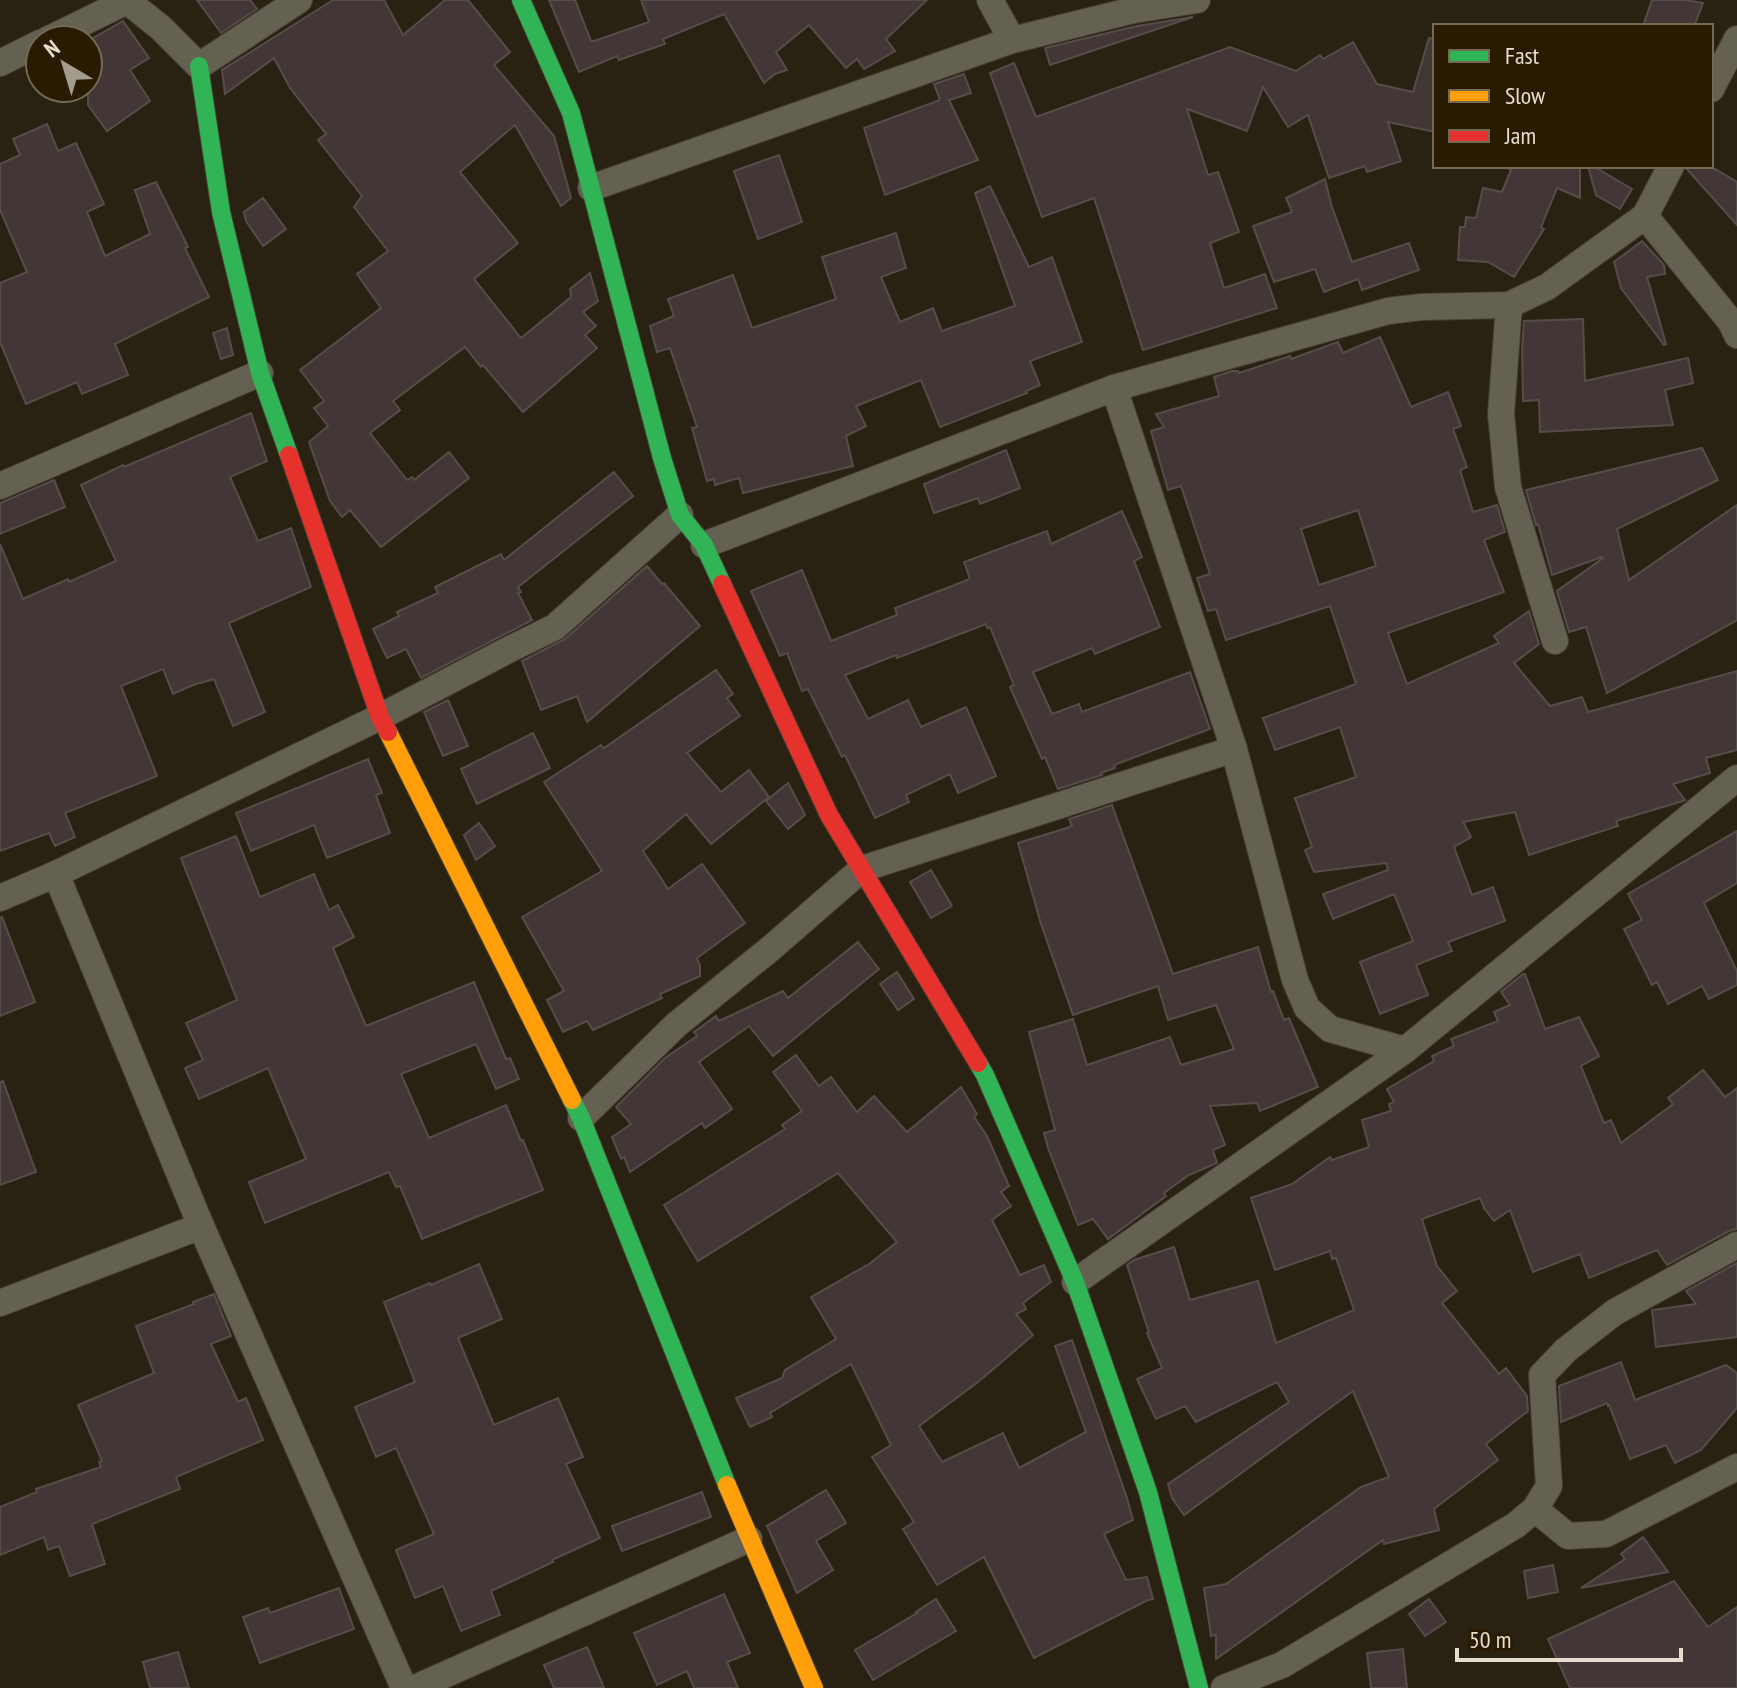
<svg xmlns="http://www.w3.org/2000/svg" width="1737" height="1688" viewBox="0 0 1737 1688" font-family="'PT Sans Narrow',sans-serif">
<style>
.building{fill:#423736;stroke:#564d4a;stroke-width:2;fill-rule:evenodd}
.lines{fill:none;stroke-linecap:round;stroke-linejoin:round}
.street-casing{stroke:#463f32;stroke-width:28}
.fast-casing{stroke:#463f32;stroke-width:20}
.slow-casing{stroke:#463f32;stroke-width:20}
.jam-casing{stroke:#463f32;stroke-width:20}
.street{stroke:#646153;stroke-width:26}
.fast{stroke:#30b455;stroke-width:18}
.slow{stroke:#ff9f0a;stroke-width:18}
.jam{stroke:#e5322d;stroke-width:18}
</style>
<rect width="100%" height="100%" fill="#292212"/>
<g class="building">
<polygon points="197,0 250,0 257,9 221,33"/>
<polygon points="333,0 384,0 403,35 445,0 468,0 510,52 494,65 554,136 571,198 561,206 515,125 460,172 518,243 474,279 521,338 571,297 570,289 590,273 598,301 583,312 596,326 585,335 597,348 523,412 483,365 481,367 465,347 393,401 400,410 370,433 407,480 412,477 414,480 449,452 469,478 381,547 350,510 342,517 330,501 309,442 328,426 314,408 324,401 300,370 381,308 357,274 388,251 354,207 362,196 318,140 326,134 290,88 274,58 225,94 222,70"/>
<polygon points="549,0 575,0 591,41 594,41 649,22 641,0 927,0 886,39 895,51 864,69 857,59 846,68 809,25 776,52 787,70 775,74 764,83 724,14 663,39 665,44 619,60 617,56 579,72"/>
<polygon points="1652,0 1686,0 1703,3 1694,26 1643,26"/>
<polygon points="1193,17 1050,65 1045,48 1137,26"/>
<polygon points="123,21 149,58 130,70 150,101 107,131 88,105 88,41"/>
<polygon points="1429,38 1435,39 1435,132 1388,122 1401,161 1367,172 1365,166 1329,178 1308,115 1288,127 1263,87 1247,131 1187,109 1208,175 1218,172 1239,232 1210,243 1224,288 1265,274 1277,308 1143,350 1094,198 1042,217 990,73 1014,63 1036,117 1230,47 1296,71 1320,55 1323,59 1353,42 1377,84 1413,92"/>
<polygon points="964,74 971,93 949,100 978,160 885,195 864,128 940,100 934,84"/>
<polygon points="47,124 58,151 76,143 104,204 87,212 105,256 150,234 135,190 156,182 188,247 185,248 209,297 115,344 128,375 82,394 77,382 26,404 0,342 0,283 27,272 0,210 0,164 20,155 13,139"/>
<polygon points="779,155 802,222 758,239 734,171"/>
<polygon points="1504,166 1580,166 1580,198 1557,188 1541,227 1544,229 1514,277 1488,262 1458,260 1460,227 1465,227 1466,217 1476,218 1483,188 1502,192 1511,170"/>
<polygon points="1588,166 1593,166 1632,189 1620,209 1596,195"/>
<polygon points="1687,166 1710,166 1737,182 1737,225 1686,168"/>
<polygon points="1325,179 1331,204 1352,262 1409,243 1419,270 1362,290 1358,279 1324,292 1315,269 1274,282 1253,226 1292,212 1286,198"/>
<polygon points="990,186 1029,267 1052,257 1082,342 1030,361 1040,385 1026,391 1027,393 940,427 921,380 856,406 866,426 846,436 853,466 743,493 739,478 715,485 714,479 707,481 692,428 697,427 670,348 657,352 650,326 674,316 668,299 733,275 752,328 836,299 822,257 896,233 906,268 881,277 900,322 933,308 942,331 1015,306 975,193"/>
<polygon points="263,198 286,229 263,246 246,221 244,212"/>
<polygon points="1642,241 1664,265 1665,274 1647,277 1666,344 1664,345 1621,288 1614,262"/>
<polygon points="1583,319 1585,381 1688,358 1693,383 1665,390 1673,425 1540,432 1539,400 1523,401 1522,349 1524,321"/>
<polygon points="227,328 233,355 221,359 213,333"/>
<path d="M1380,337L1411,407L1448,392L1461,426L1453,429L1467,467L1460,470L1473,512L1497,505L1505,532L1484,540L1504,592L1388,633L1407,684L1499,643L1494,636L1529,611L1539,644L1514,663L1550,706L1582,697L1588,712L1737,671V750L1706,758L1710,773L1673,784L1685,800L1683,801L1616,821L1618,826L1529,855L1515,812L1463,822L1471,837L1454,847L1472,895L1493,887L1505,921L1448,942L1452,951L1416,965L1428,995L1380,1014L1360,962L1413,941L1394,894L1333,919L1323,894L1388,870L1386,863L1314,872L1305,850L1312,847L1295,798L1356,777L1340,727L1275,750L1263,718L1356,684L1330,606L1226,640L1216,609L1208,611L1197,578L1210,574L1181,486L1168,490L1151,431L1164,427L1156,414L1219,396L1214,377L1232,371H1238L1239,373L1290,356L1291,359L1338,342L1343,353ZM1358,510L1376,566L1319,585L1301,529Z"/>
<polygon points="251,413 267,461 230,477 258,541 291,528 311,587 229,623 265,712 233,726 214,679 193,685 173,694 163,669 121,686 157,776 65,813 75,837 55,846 49,833 0,851 0,544 23,599 68,579 69,582 116,561 81,485 123,465 124,467"/>
<polygon points="1702,448 1718,480 1617,529 1629,580 1737,505 1737,620 1607,693 1586,627 1569,632 1557,591 1603,558 1602,557 1552,575 1538,524 1536,525 1526,490"/>
<polygon points="1006,450 1020,488 980,504 978,498 934,513 924,484"/>
<polygon points="614,472 633,496 518,587 521,592 518,593 532,620 421,678 406,649 387,658 373,629 399,616 397,612 438,593 435,587 501,554 504,560"/>
<polygon points="54,480 65,507 0,534 0,503"/>
<polygon points="1122,511 1142,557 1134,561 1160,627 1095,654 1092,648 1033,672 1052,714 1079,704 1082,712 1190,672 1210,729 1114,765 1115,768 1101,773 1102,775 1058,789 1045,757 1042,759 1010,687 1014,685 990,627 987,628 986,624 897,658 896,655 845,675 868,719 908,700 921,727 966,707 996,776 958,793 950,774 906,795 909,802 875,818 845,755 842,757 808,689 802,691 787,653 780,656 751,591 802,570 831,641 897,615 895,608 970,579 964,562 1047,531 1051,544"/>
<polygon points="647,566 662,584 664,583 700,626 587,722 577,696 541,710 522,661 565,639"/>
<polygon points="716,670 733,694 727,698 740,716 687,753 721,792 749,770 769,797 711,844 686,814 643,851 668,889 702,864 745,923 697,958 700,966 700,976 660,994 662,998 593,1030 587,1021 563,1032 547,1000 564,991 522,917 602,871 544,782 601,745 604,748"/>
<polygon points="448,700 468,746 443,756 424,712"/>
<polygon points="533,733 550,768 477,804 461,769"/>
<polygon points="368,759 382,793 376,795 390,833 327,858 314,825 251,851 236,813"/>
<polygon points="788,783 805,815 788,829 766,801"/>
<polygon points="1112,805 1173,974 1258,947 1271,992 1273,991 1284,1020 1289,1018 1318,1087 1260,1111 1257,1103 1210,1106 1225,1145 1213,1150 1217,1163 1189,1175 1164,1193 1166,1196 1108,1239 1093,1219 1078,1225 1048,1148 1044,1133 1055,1130 1029,1032 1073,1019 1087,1065 1170,1037 1181,1065 1234,1049 1216,1005 1168,1020 1158,986 1073,1015 1041,924 1018,843 1067,828 1072,826 1069,819"/>
<polygon points="479,823 495,846 476,860 464,835"/>
<polygon points="1737,831 1737,883 1704,903 1737,971 1737,985 1709,999 1702,986 1668,1004 1657,982 1652,985 1624,929 1642,920 1628,894"/>
<polygon points="236,836 260,897 314,874 329,910 338,905 354,937 333,948 366,1026 474,982 506,1059 510,1058 519,1079 496,1089 476,1044 401,1074 429,1138 506,1105 521,1141 523,1140 543,1190 422,1239 400,1186 396,1187 389,1172 265,1223 249,1182 306,1159 268,1068 199,1099 185,1068 203,1060 186,1023 237,1000 181,858"/>
<polygon points="931,870 952,906 931,918 910,882"/>
<polygon points="2,917 35,1002 0,1016 0,918"/>
<polygon points="858,942 879,969 773,1056 749,1026 699,1062 732,1109 705,1128 702,1123 630,1172 624,1157 621,1159 612,1137 631,1124 616,1107 665,1058 697,1036 694,1032 716,1016 719,1021 783,991 788,998"/>
<polygon points="897,972 914,999 898,1010 880,984"/>
<polygon points="1523,974 1525,974 1545,1029 1579,1017 1599,1056 1581,1066 1604,1123 1611,1120 1621,1143 1673,1104 1668,1098 1703,1070 1725,1097 1737,1088 1737,1229 1729,1231 1667,1265 1657,1250 1589,1278 1580,1254 1533,1272 1510,1210 1494,1221 1484,1208 1480,1198 1422,1219 1437,1266 1457,1291 1442,1303 1499,1374 1506,1368 1527,1396 1528,1411 1486,1444 1498,1460 1434,1509 1439,1530 1384,1544 1383,1540 1216,1659 1216,1635 1211,1636 1204,1588 1226,1584 1361,1487 1389,1477 1353,1391 1184,1515 1172,1498 1168,1484 1289,1402 1277,1382 1196,1422 1185,1406 1156,1419 1137,1379 1162,1368 1147,1333 1149,1333 1127,1265 1134,1260 1174,1247 1190,1300 1258,1281 1276,1343 1354,1310 1336,1258 1332,1259 1330,1251 1275,1270 1251,1198 1292,1184 1330,1157 1332,1160 1369,1147 1362,1120 1391,1111 1389,1104 1394,1102 1387,1089 1434,1061 1432,1056 1454,1046 1451,1039 1498,1021 1494,1012 1510,1005 1501,992"/>
<polygon points="796,1055 819,1086 831,1077 857,1112 874,1096 907,1132 961,1087 977,1114 974,1117 987,1136 1009,1186 1001,1192 1011,1206 992,1220 1020,1275 1044,1265 1051,1282 1023,1303 1026,1309 1016,1314 1033,1335 978,1382 919,1426 942,1462 1003,1433 1019,1468 1086,1432 1055,1346 1072,1340 1127,1498 1133,1520 1104,1534 1126,1580 1147,1577 1153,1599 1148,1600 1034,1658 984,1557 937,1585 903,1529 914,1522 872,1457 891,1445 851,1364 770,1413 772,1417 750,1427 736,1398 782,1378 785,1370 836,1339 811,1297 869,1264 897,1242 838,1173 698,1261 664,1205 785,1129 782,1125 802,1111 773,1072"/>
<polygon points="3,1081 36,1172 0,1185 0,1082"/>
<polygon points="1737,1263 1737,1337 1656,1347 1652,1310 1696,1304 1686,1291"/>
<polygon points="479,1264 502,1319 458,1338 494,1425 558,1398 583,1457 566,1464 600,1538 552,1560 553,1562 491,1591 500,1615 461,1631 443,1586 415,1598 396,1550 434,1534 396,1448 376,1457 355,1407 415,1382 384,1302 430,1283 431,1285"/>
<polygon points="214,1294 231,1336 211,1344 238,1402 246,1398 263,1440 176,1477 180,1489 92,1524 105,1564 70,1576 59,1546 48,1550 44,1537 0,1555 0,1507 37,1492 36,1489 101,1467 99,1462 102,1461 78,1405 154,1373 136,1326 194,1304 193,1302"/>
<polygon points="1621,1362 1635,1400 1726,1365 1737,1373 1737,1408 1701,1450 1675,1463 1666,1445 1630,1459 1609,1405 1608,1406 1607,1403 1561,1422 1559,1386"/>
<polygon points="826,1490 846,1523 816,1541 833,1570 797,1593 767,1526"/>
<polygon points="702,1492 711,1517 622,1551 612,1526"/>
<polygon points="1643,1537 1668,1572 1581,1588 1625,1559 1621,1554"/>
<polygon points="1553,1565 1558,1592 1528,1598 1524,1571"/>
<polygon points="1674,1581 1708,1627 1737,1607 1737,1688 1570,1688 1548,1639"/>
<polygon points="339,1588 354,1629 260,1663 243,1617 268,1608 270,1613"/>
<polygon points="724,1594 750,1653 727,1662 738,1688 694,1688 687,1671 657,1685 634,1633"/>
<polygon points="936,1599 956,1631 873,1680 855,1650 917,1613 916,1612"/>
<polygon points="1429,1599 1446,1622 1425,1636 1409,1614"/>
<polygon points="587,1647 604,1688 554,1688 544,1665"/>
<polygon points="1403,1649 1407,1688 1371,1688 1367,1653"/>
<polygon points="178,1652 189,1688 150,1688 143,1662"/>
</g>
<g class="lines">
<g class="street-casing">
<g id="street">
<polyline points="126,0 161,28 199,66 299,0"/>
<polyline points="990,0 1012,40"/>
<polyline points="47,40 127,1"/>
<polyline points="0,63 40,43"/>
<polyline points="1711,89 1737,39"/>
<polyline points="591,188 1012,40 1134,10 1197,0"/>
<polyline points="1645,216 1731,322 1737,335"/>
<polyline points="1509,305 1501,414 1508,487 1555,641"/>
<polyline points="1114,388 1234,749 1295,980 1307,1008 1330,1029 1405,1050"/>
<polyline points="0,486 260,373"/>
<polyline points="704,545 1114,388 1388,311 1421,307 1509,305 1547,287 1645,216 1671,166"/>
<polyline points="56,874 201,1226 404,1688"/>
<polyline points="0,898 56,874 380,717 510,649 555,627 680,515"/>
<polyline points="581,1118 676,1025 770,949 862,869 1234,749"/>
<polyline points="1075,1282 1405,1050 1737,778"/>
<polyline points="0,1303 201,1226"/>
<polyline points="1535,1509 1568,1536 1606,1534 1737,1467"/>
<polyline points="415,1688 749,1539"/>
<polyline points="1224,1688 1282,1665 1516,1525 1535,1509 1549,1486 1542,1375 1566,1350 1615,1312 1737,1245"/>
</g>
</g>
<g class="fast-casing">
<g id="fast">
<polyline points="521,0 571,113 662,458 680,515 704,545 722,584"/>
<polyline points="199,66 221,212 260,373 289,455"/>
<polyline points="978,1063 985,1075 1075,1282 1148,1492 1199,1688"/>
<polyline points="572,1100 581,1118 727,1485"/>
</g>
</g>
<g class="slow-casing">
<g id="slow">
<polyline points="388,732 572,1100"/>
<polyline points="727,1485 814,1688"/>
</g>
</g>
<g class="jam-casing">
<g id="jam">
<polyline points="289,455 380,717 388,732"/>
<polyline points="722,584 829,815 978,1063"/>
</g>
</g>
<use href="#street" class="street"/>
<use href="#fast" class="fast"/>
<use href="#slow" class="slow"/>
<use href="#jam" class="jam"/>
</g>
<rect x="1433" y="24" width="280" height="144" fill="#281b01" stroke="#746953" stroke-width="2"/>
<rect x="1449" y="50" width="40" height="12" fill="#30b455" stroke="#746953" stroke-width="2"/>
<text x="1505" y="64" font-size="24" fill="#e6ddce">Fast</text>
<rect x="1449" y="90" width="40" height="12" fill="#ff9f0a" stroke="#746953" stroke-width="2"/>
<text x="1505" y="104" font-size="24" fill="#e6ddce">Slow</text>
<rect x="1449" y="130" width="40" height="12" fill="#e5322d" stroke="#746953" stroke-width="2"/>
<text x="1505" y="144" font-size="24" fill="#e6ddce">Jam</text>
<g transform="translate(64 64) rotate(322)"><circle r="38" fill="#281b01" stroke="#746953" stroke-width="2"/>
<path d="M0-6L14 30L0 20L-14 30Z" fill="#a49c8c"/>
<text y="-12" font-size="22" font-weight="bold" text-anchor="middle" fill="#e6ddce">N</text>
</g>
<path d="M1457 1648v12h224v-12" fill="none" stroke="#e6ddce" stroke-width="4"/>
<text x="1469" y="1648" font-size="24" fill="#e6ddce" stroke="#281b01" stroke-width="6" paint-order="stroke">50 m</text>
</svg>
